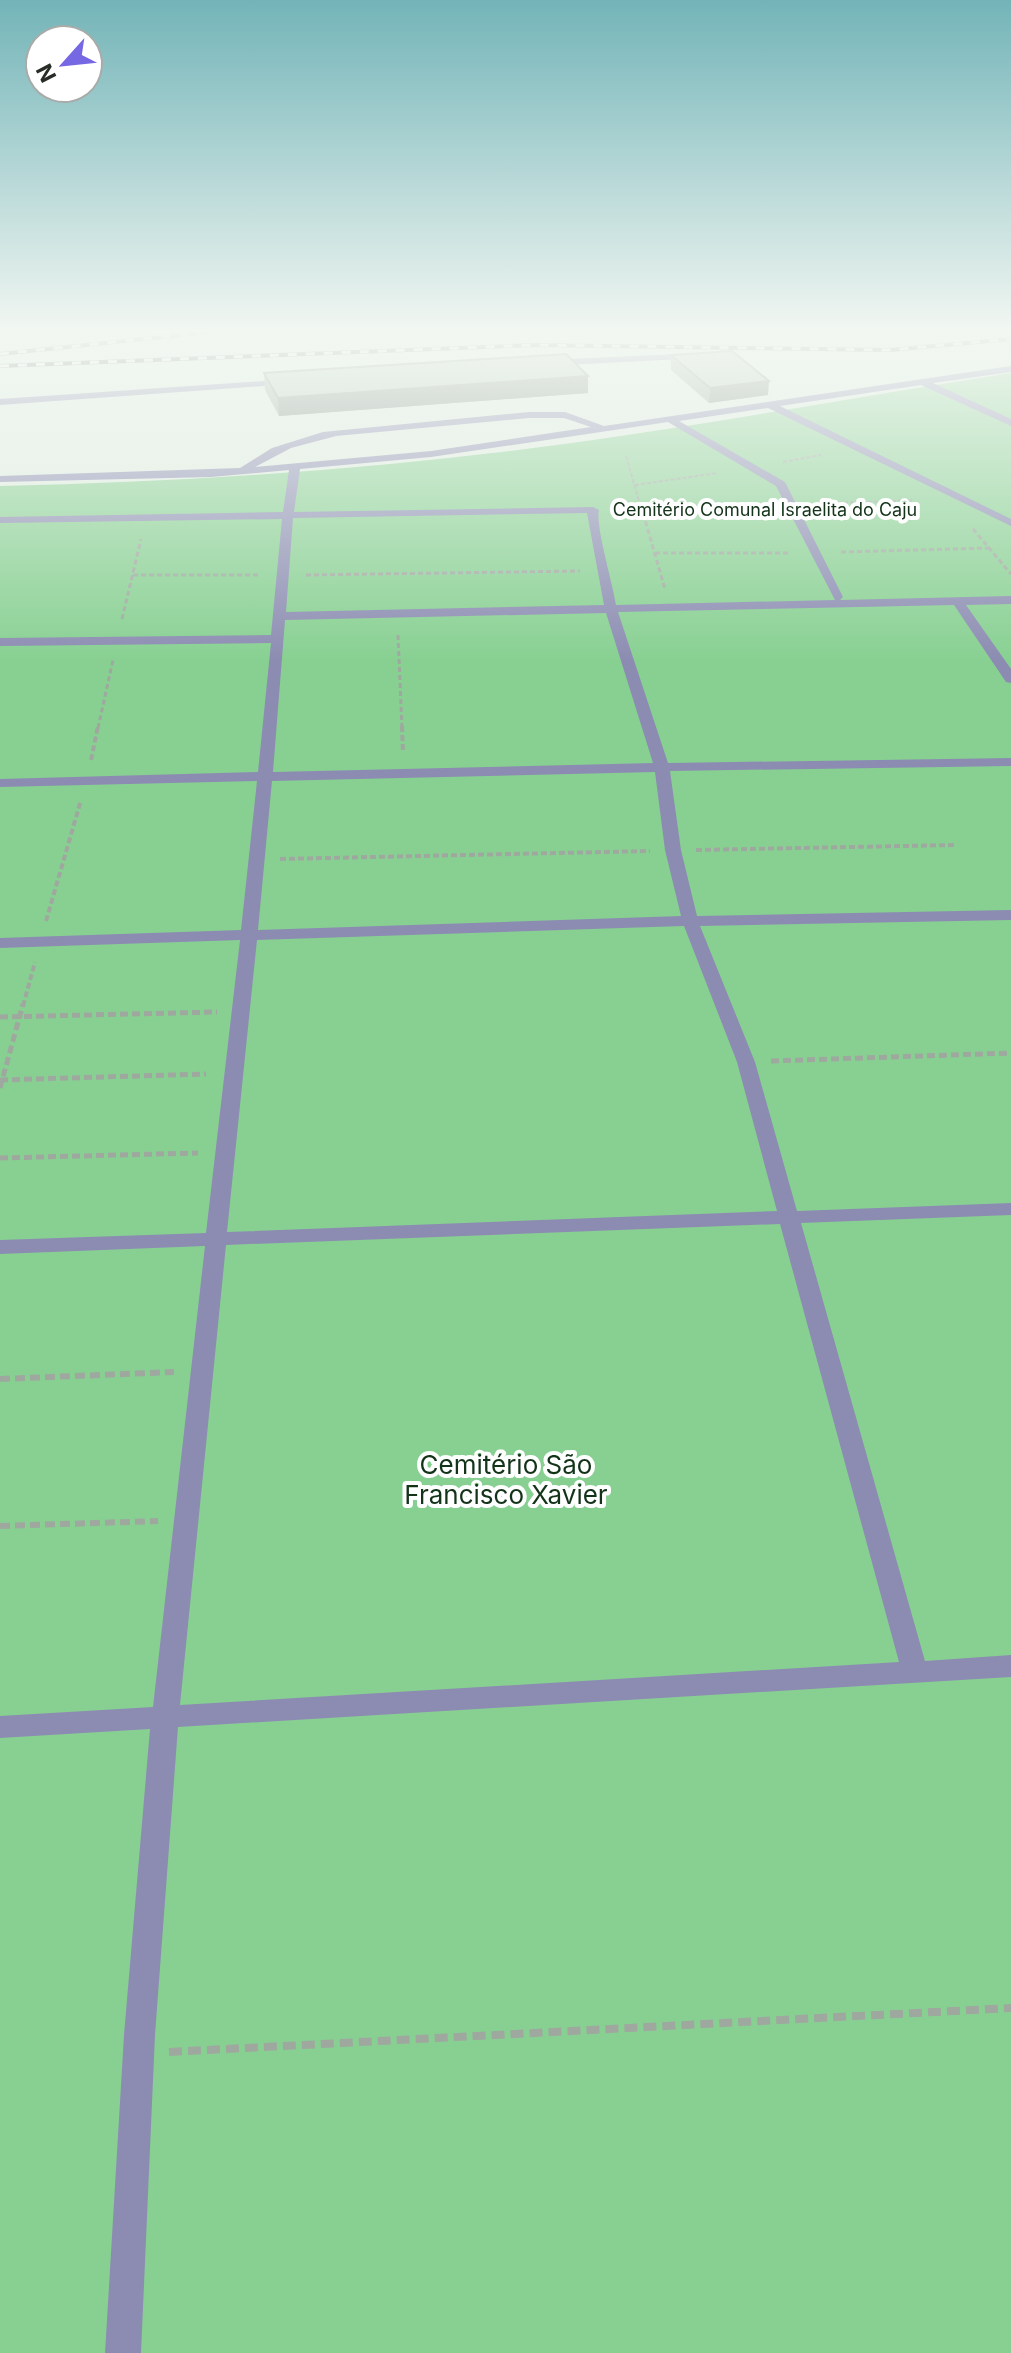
<svg xmlns="http://www.w3.org/2000/svg" width="1011" height="2353" viewBox="0 0 1011 2353" font-family="Inter,sans-serif">
<style>
.green{fill:#88d092}
.lines{fill:none;stroke-linecap:round;stroke-linejoin:round}
.path-far5{stroke:#9ea89f;stroke-width:2;stroke-dasharray:4 2;stroke-linecap:butt}
.path-far4{stroke:#9ea89f;stroke-width:3;stroke-dasharray:5 3;stroke-linecap:butt}
.path-far3{stroke:#9ea89f;stroke-width:4;stroke-dasharray:6 3;stroke-linecap:butt}
.path-far2{stroke:#9ea89f;stroke-width:5;stroke-dasharray:8 4;stroke-linecap:butt}
.path-far1{stroke:#9ea89f;stroke-width:6;stroke-dasharray:10 5;stroke-linecap:butt}
.path{stroke:#9ea89f;stroke-width:8;stroke-dasharray:13 6;stroke-linecap:butt}
.minor{fill:#8c8cb2;fill-rule:evenodd}
.rail-casing{stroke:#4c534d;stroke-width:4}
.rail{stroke:#fff;stroke-width:3;stroke-dasharray:9;stroke-linecap:butt}
.wall{fill:#9da99e}
.shaded-wall{fill:#808981}
.building{fill:#b7c4b8;stroke:#808981;stroke-width:2}
.labels{text-anchor:middle;stroke-width:8;stroke-linejoin:round;paint-order:stroke}
.far-park-label{font-size:18px;fill:#133419;stroke:#fff}
.near-park-label{font-size:26px;fill:#133419;stroke:#fff}
</style>
<rect width="100%" height="100%" fill="#e1eee2"/>
<path class="green" d="M1011,373V2353H0V486C196,482 392,468 586,441C728,421 869,395 1011,373Z"/>
<g class="lines">
<g class="path-far5">
<polyline points="626,456 641,508"/>
<polyline points="783,462 821,455"/>
<polyline points="635,485 718,473"/>
<polyline points="814,504 912,500"/>
<polyline points="641,507 768,505"/>
</g>
<g class="path-far4">
<polyline points="641,506 665,589"/>
<polyline points="641,507 716,506"/>
<polyline points="973,529 1011,574"/>
<polyline points="841,552 990,548"/>
<polyline points="655,553 791,553"/>
<polyline points="133,575 260,575"/>
<polyline points="306,575 580,571"/>
<polyline points="122,619 141,539"/>
<polyline points="398,635 402,728"/>
<polyline points="98,728 113,660"/>
</g>
<g class="path-far3">
<polyline points="402,726 403,753"/>
<polyline points="91,760 98,726"/>
<polyline points="696,850 955,845"/>
<polyline points="280,859 650,851"/>
<polyline points="46,921 81,800"/>
<polyline points="23,1006 35,962"/>
</g>
<g class="path-far2">
<polyline points="0,1017 217,1012"/>
<polyline points="771,1061 1011,1053"/>
<polyline points="0,1080 206,1074"/>
<polyline points="0,1088 23,1004"/>
<polyline points="0,1158 198,1153"/>
</g>
<g class="path-far1">
<polyline points="0,1379 174,1372"/>
<polyline points="0,1526 158,1521"/>
</g>
<polyline class="path" points="169,2052 1011,2008"/>
<g class="minor">
<polygon points="679,354 682,359 547,366 542,363 547,360"/>
<path d="M1011,366V372L933,383L1011,419V426L921,385L780,406L1011,519V526L768,408L679,421L785,482L843,597L840,600L1011,596V604L966,605L1011,669V683L1006,682L954,605L618,612L668,763L1011,758V766L670,771L681,850L697,916L1011,910V920L700,926L755,1062L797,1211L1011,1203V1215L801,1223L925,1661L1011,1655V1677L178,1727L155,2035L141,2353H105L124,2035L150,1729L0,1738V1716L153,1707L205,1246L0,1254V1240L206,1233L240,940L0,948V938L241,930L257,781L0,787V779L258,772L271,643L0,646V638L271,635L282,519L0,523V517L283,512L289,470L211,477L0,482V476L240,468L272,448L323,432L529,412H565L604,426ZM529,418H564L591,427L431,451L255,467L291,448L336,436ZM668,422L776,486L835,600L616,605C613,584 595,525 599,510L593,507L294,512L300,469L431,457ZM587,513L604,605L286,612L293,518ZM606,613L653,763L273,772L285,620ZM655,772L665,850L681,916L258,930L272,781ZM684,926L737,1062L777,1211L227,1232L257,940ZM780,1224L899,1662L180,1705L226,1245Z"/>
<polygon points="294,379 291,384 0,405 0,399"/>
</g>
<g class="rail-casing">
<g id="rail">
<polyline points="0,354 209,332"/>
<polyline points="0,366 535,345 890,350 1011,339"/>
</g>
</g>
<use href="#rail" class="rail"/>
</g>
<g class="wall">
<polygon points="671,355 768,395 709,403 671,370"/>
<polygon points="264,373 588,393 279,416 265,390"/>
</g>
<g class="shaded-wall">
<polygon points="588,376 588,393 279,416 278,398"/>
<polygon points="769,381 768,395 709,403 710,388"/>
</g>
<g class="building">
<polygon points="732,351 769,381 710,388 671,355"/>
<polygon points="566,354 588,376 278,398 264,373"/>
</g>
<linearGradient id="sky" x2="0" y2="1"><stop stop-color="#73b4b8"/><stop offset="0.5" stop-color="#f2f7f2"/><stop offset="1" stop-color="#f2f7f2" stop-opacity="0"/></linearGradient>
<rect width="1011" height="661" fill="url(#sky)"/>
<g class="labels">
<g class="far-park-label">
<text x="765" y="516">Cemitério Comunal Israelita do Caju</text>
</g>
<g class="near-park-label">
<text x="506" y="1474">Cemitério São<tspan x="506" dy="30">Francisco Xavier</tspan></text>
</g>
</g>
<g transform="translate(64 64) rotate(243)"><circle r="38" fill="#ffffff" stroke="#a9aba9" stroke-width="2"/>
<path d="M0-6L14 30L0 20L-14 30Z" fill="#7667e2"/>
<text y="-12" font-size="22" font-weight="bold" text-anchor="middle" fill="#272c27">N</text>
</g>
</svg>
